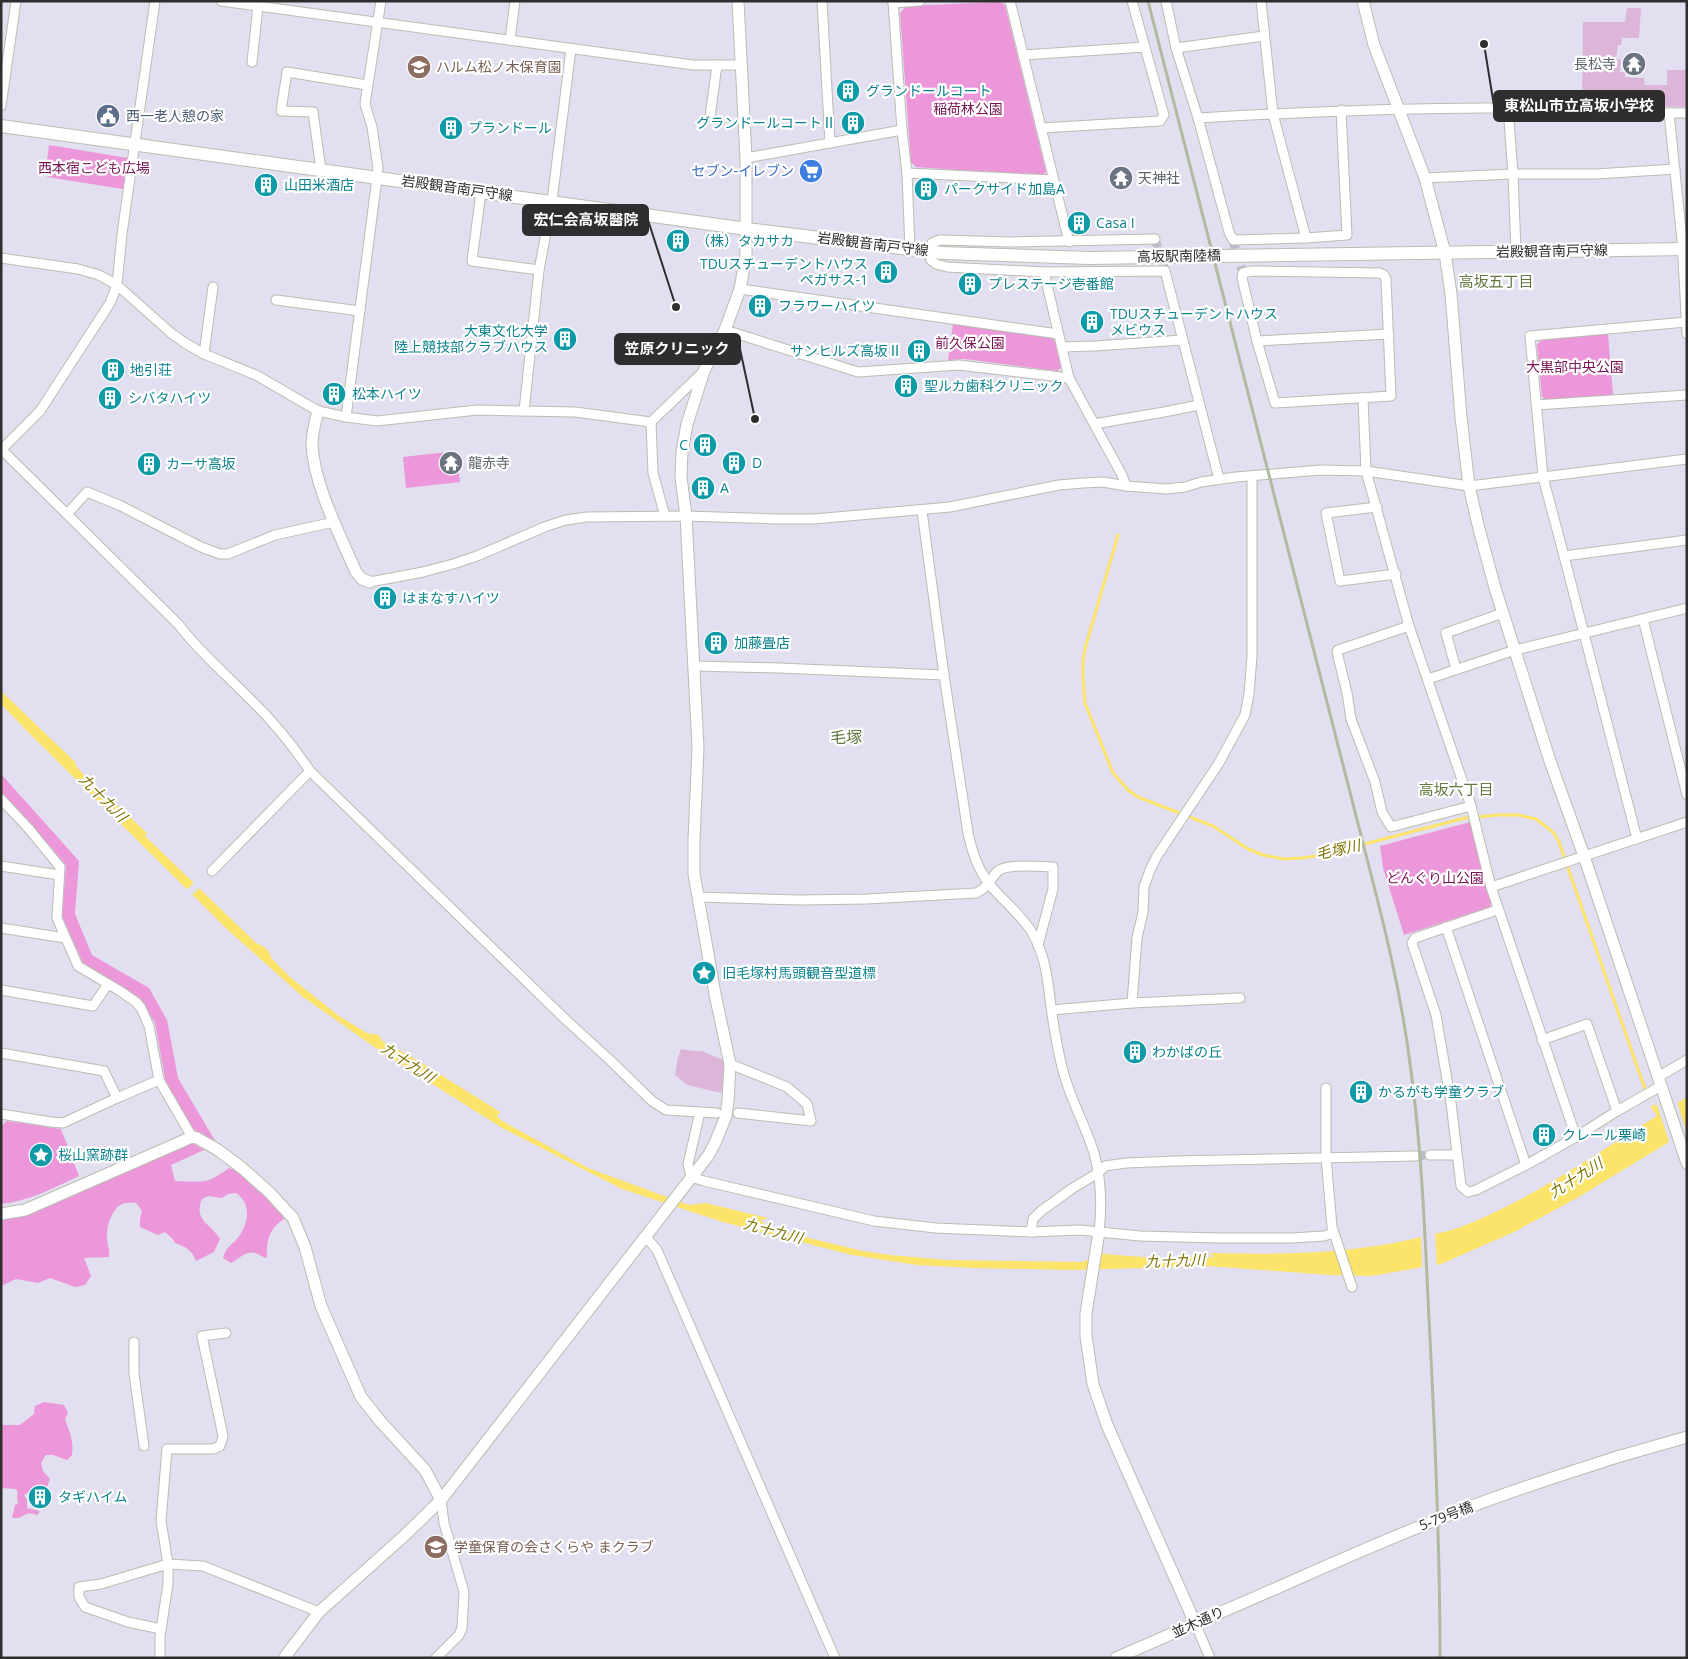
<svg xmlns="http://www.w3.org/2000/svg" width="1688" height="1659" viewBox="0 0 1688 1659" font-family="'Open Sans','Noto Sans JP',sans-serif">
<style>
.green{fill:#ec97d9}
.cemetery{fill:#dcb5d9}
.water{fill:#fce369}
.pier{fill:#e2dff0}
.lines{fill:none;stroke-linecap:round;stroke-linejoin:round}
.stream{stroke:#fce369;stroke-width:3}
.minor-tunnel{stroke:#bebcc9;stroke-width:9;stroke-dasharray:9 4.5;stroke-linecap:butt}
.minor-casing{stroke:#b9beaf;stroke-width:11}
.tertiary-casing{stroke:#b9beaf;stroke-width:13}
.secondary-casing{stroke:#b9beaf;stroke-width:14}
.minor{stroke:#fff;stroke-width:9}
.tertiary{stroke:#fff;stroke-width:11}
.secondary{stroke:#fff;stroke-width:12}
.rail{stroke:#afbaa1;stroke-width:3}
.tertiary-bridge-casing{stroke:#b9beaf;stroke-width:13;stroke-linecap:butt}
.secondary-bridge-casing{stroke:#b9beaf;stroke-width:14;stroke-linecap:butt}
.tertiary-bridge{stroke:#fff;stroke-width:11}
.secondary-bridge{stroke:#fff;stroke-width:12}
.labels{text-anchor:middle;stroke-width:4.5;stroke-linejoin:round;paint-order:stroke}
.worship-label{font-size:14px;fill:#5b616d;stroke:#fff;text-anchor:start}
.education-label{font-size:14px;fill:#785e54;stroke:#fff;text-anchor:start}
.culture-label{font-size:14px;fill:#0d838f;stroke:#fff;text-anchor:start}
.park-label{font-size:14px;fill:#761353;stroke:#fff}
.service-label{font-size:14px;fill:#4e5e75;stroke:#fff;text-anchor:start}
.shop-label{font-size:14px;fill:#366cbe;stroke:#fff;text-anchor:end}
.street-label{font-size:14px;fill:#2e2e2e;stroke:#fff}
.neighbourhood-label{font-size:15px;fill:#647942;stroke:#fff}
.water-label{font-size:15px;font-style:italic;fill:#807405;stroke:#fff}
.quarter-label{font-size:16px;fill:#647942;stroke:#fff}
.leader{fill:none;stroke:#2e2e2e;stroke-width:2}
.callout-dot{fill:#2e2e2e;stroke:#fff;stroke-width:2}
.callout{fill:#2e2e2e;stroke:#2e2e2e;stroke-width:2}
.callout-label{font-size:15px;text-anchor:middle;font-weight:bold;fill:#fff}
</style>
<rect width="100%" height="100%" fill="#e2dff0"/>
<g class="green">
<polygon points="1000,2 1005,5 1046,172 1042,176 916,167 911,162 900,13 906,6"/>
<polygon points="49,145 128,158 123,189 47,177 50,162 47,161"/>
<polygon points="953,324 1052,337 1055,342 1061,368 1057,371 965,359 948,360"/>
<polygon points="1608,334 1613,395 1546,400 1542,397 1537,345 1542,339"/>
<polygon points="456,451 460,482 406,488 403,457"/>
<polygon points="1,774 79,861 75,914 92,955 149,988 167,1020 178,1078 217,1144 193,1129 166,1084 155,1023 140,998 83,963 62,916 66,865 1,792"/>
<polygon points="1470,822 1491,903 1490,907 1404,935 1383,868 1380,846"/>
<path d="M7,1121L61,1129L79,1176C54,1188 29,1201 1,1204V1126Z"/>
<path d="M192,1143L204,1150L171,1165L175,1181C203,1182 206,1185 229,1168L239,1172L252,1186L267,1197L279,1209L284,1219C269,1228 266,1242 267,1258C262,1257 259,1254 255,1253C247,1250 238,1259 231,1263L223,1258C226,1246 233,1245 240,1235C249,1221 251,1203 236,1193L228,1194L222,1198L208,1196L202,1199C193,1221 211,1223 220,1239L214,1252L196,1261C192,1250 186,1247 175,1243L172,1238L165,1232L158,1235L140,1227V1219L142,1211L136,1203C131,1202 125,1202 120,1205C113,1209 107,1225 107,1233C106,1242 110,1247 109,1257L84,1258L91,1276L85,1285L75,1287L50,1278L38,1283L16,1279L1,1286V1220L26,1216Z"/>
<path d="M44,1402L64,1405L68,1413L65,1419C70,1434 74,1440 72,1455L67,1460L53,1455H46L41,1463L43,1471L50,1479L47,1487L32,1490L24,1495L27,1500V1508L39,1511V1513L37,1515C27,1512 27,1514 19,1518H12L15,1505L18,1504L17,1496L18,1493L16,1489L1,1488V1423L3,1425H20L34,1414L35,1406Z"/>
</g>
<g class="cemetery">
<polygon points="1627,8 1641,8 1639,38 1622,38 1621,45 1618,45 1616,59 1621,60 1620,72 1625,72 1625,77 1644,78 1645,85 1667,85 1667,70 1686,70 1686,107 1582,105 1583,22 1625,22"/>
<polygon points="681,1049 692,1051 702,1051 723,1060 724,1072 722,1093 687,1085 675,1075 678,1057"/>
</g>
<path class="water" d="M1,691L75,762L76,766L84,775L147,833L145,836L256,943C262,946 270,949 271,958L291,978L339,1016L367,1033L379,1035L382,1041L417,1060L500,1112L497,1116L502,1121L588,1168L689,1205L705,1203L768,1218L761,1220L767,1228L863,1251L890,1255L948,1260L1082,1262L1102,1254L1158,1258L1214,1257L1210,1253C1284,1255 1358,1254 1429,1235C1439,1233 1449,1231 1458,1228C1528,1202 1594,1155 1657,1116L1651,1107L1655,1104L1663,1112L1687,1097V1131L1577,1198L1514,1232L1441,1264L1371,1276L1330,1275L1207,1266L1073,1270L974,1268L917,1265L852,1255L723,1222L622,1189L504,1129L386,1055L303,997L228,930L25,729L1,704Z"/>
<g class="pier">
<polygon points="195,882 200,887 191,896 185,891"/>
<polygon points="1677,1101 1687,1134 1670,1145 1656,1102 1663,1109"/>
<polygon points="1435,1231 1437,1267 1422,1269 1421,1235"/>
</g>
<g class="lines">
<polyline class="stream" points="1118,535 1086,645 1083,660 1083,678 1085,703 1113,773 1128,790 1138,797 1213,826 1248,849 1263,855 1284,859 1302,858 1322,855 1465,818 1498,815 1518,815 1536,819 1554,833 1559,842 1645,1089"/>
<g class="minor-tunnel">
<polyline points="1155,239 1165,271"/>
<polyline points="1233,240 1243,273"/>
<polyline points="1416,1156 1430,1155"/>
</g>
<g class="minor-casing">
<g id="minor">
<polyline points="221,1 693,65 742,65"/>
<polyline points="822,1 830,143"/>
<polyline points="893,1 902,130 907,173 1053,180"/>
<polyline points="1010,1 1069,242"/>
<polyline points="1166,1 1176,48 1198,118"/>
<polyline points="1261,1 1273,114 1306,238"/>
<polyline points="893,3 920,1"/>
<polyline points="510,40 515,1"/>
<polyline points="1176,48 1264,36"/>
<polyline points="1023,55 1145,47"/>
<polyline points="252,62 258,6"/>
<polyline points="1,106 16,1"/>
<polyline points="1508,108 1513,174 1516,251"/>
<path d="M1341,110L1347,235L1306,238L1233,240L1229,232L1198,118C1302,112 1405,107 1509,108C1568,109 1627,114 1687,113"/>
<polyline points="1669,113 1682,240 1687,334"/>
<polyline points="710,117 717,65"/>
<polyline points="1041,128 1160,121 1164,115 1132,1"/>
<polyline points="746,158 902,130"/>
<polyline points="321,170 313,112 281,111 287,72 367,85"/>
<polyline points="907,173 910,250"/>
<polyline points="1425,178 1513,174 1596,174 1675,169"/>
<polyline points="481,192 472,261 539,270"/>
<polyline points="1155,239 1010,242 940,240 932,243 929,251 931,260 936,264 947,267 1044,272 1165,271 1219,479"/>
<polyline points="1,258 78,269 99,275 117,285 171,333 185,343 204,354 256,375 318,411 346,417 377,421 477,410 575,412 651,422 704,371"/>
<polygon points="1252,271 1380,273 1384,275 1386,279 1391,396 1275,403 1257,341 1242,278 1243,273"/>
<polyline points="1044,272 1069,378 1122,475 1126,486"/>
<polyline points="740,289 1058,334"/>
<polyline points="276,300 360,311"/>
<polyline points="1686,322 1530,336 1543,477 1564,556 1687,540"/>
<polyline points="725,330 858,372 959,365 1069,378"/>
<polyline points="1257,341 1389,334"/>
<polyline points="1062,347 1095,346 1182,340"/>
<polyline points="204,354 213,287"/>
<polyline points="1363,399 1366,471 1409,626 1471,806 1491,887"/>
<polyline points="1536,405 1687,395"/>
<polyline points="524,411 539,270 552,201 571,49"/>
<polyline points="346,417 376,186 378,168 372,127 365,104 381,1"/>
<polyline points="651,422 653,473 665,516"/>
<polyline points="1094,424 1164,412 1199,405"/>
<path d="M1,449L179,625C200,653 227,675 251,700C273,721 293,746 310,771L565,1019L611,1061L652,1101L666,1110L717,1113"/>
<polyline points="1,450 40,411 110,303 117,285 122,234 155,1"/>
<polyline points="1377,507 1326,513 1340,581 1396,574"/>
<path d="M922,511L944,675L968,833C972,852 978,870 990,885C1004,902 1022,915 1033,934C1046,958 1048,981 1051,1007C1054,1028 1057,1047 1062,1067C1069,1097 1085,1124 1094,1153C1101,1178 1102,1206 1099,1232"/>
<polyline points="67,514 87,492 119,505 201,547 220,554 228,554 275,535 334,522"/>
<polyline points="1564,556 1637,839"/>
<polyline points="370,582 423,572 453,564 477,556 547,526 566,520 587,517 686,516 776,519 814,519 950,507 1059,485 1083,483 1103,482 1126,486 1166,489 1185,487 1201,482 1236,477 1321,470 1366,471 1469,486 1687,459"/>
<polyline points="1643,619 1687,795"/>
<polyline points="1409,626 1338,650 1337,652 1347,693 1351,719 1375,782 1382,812 1391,827 1471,806"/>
<polyline points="694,666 779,668 944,675"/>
<polyline points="1456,669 1446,633 1503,613"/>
<polyline points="1428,679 1515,650 1687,608"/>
<polyline points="1,799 29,829 60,867 57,918 78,966 120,991 136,1002 141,1008 149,1026 159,1080 192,1137"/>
<polyline points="1,866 59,875"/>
<polyline points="212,871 310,771"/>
<path d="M698,897L800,900L867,899L976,893C987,889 990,879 998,871C1006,863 1041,867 1053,867V889L1038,945"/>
<polyline points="1497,910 1415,938 1412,943 1436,1015 1451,1103 1461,1186 1468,1192 1476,1190 1526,1165 1576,1137"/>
<polyline points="1446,927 1526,1165"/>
<polyline points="1,928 65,938"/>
<polyline points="1,990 93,1006 108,984"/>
<polyline points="1132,1003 1137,938 1143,912 1144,887 1150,870 1157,856 1219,763 1245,715 1249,694 1252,656 1252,476"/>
<polyline points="1052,1010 1132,1003 1240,998"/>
<polyline points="1542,1040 1587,1024 1617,1111"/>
<polyline points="1,1053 104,1071 117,1098"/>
<polyline points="730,1064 787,1087 807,1104 811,1121 738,1113"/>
<polyline points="1658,1077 1687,1060"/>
<polyline points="1661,1086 1617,1111 1576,1137 1491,887 1687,822"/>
<polyline points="1326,1088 1326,1157 1332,1227 1352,1287"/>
<polyline points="700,1112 688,1164 691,1177 704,1181 874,1221 936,1228 1031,1232 1080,1230 1140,1236 1219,1238 1292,1238 1324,1236 1333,1233"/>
<polyline points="1,1114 51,1122 63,1123 117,1098 159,1080"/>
<polyline points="1430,1155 1456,1155"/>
<polyline points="1031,1232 1033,1219 1041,1211 1073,1188 1098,1173 1105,1166 1126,1163 1175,1161 1416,1156"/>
<polyline points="645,1236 657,1250 835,1658"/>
<polyline points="134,1342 134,1374 144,1446"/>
<polyline points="1195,1623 1210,1658"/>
<polyline points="161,1629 128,1622 85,1607 79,1597 79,1587 101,1584 168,1564 203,1566 319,1612"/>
<polyline points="160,1658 160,1636 168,1584 168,1564 161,1521 167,1449 213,1449 220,1446 223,1436 202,1336 226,1333"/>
<polyline points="436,1658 459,1635 462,1628 464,1592 444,1523 441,1500"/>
</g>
</g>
<g class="tertiary-casing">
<g id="tertiary">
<polyline points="1363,1 1374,45 1425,178 1445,253 1451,294 1461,417 1469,486 1479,529 1495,588 1550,761 1584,856 1687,1163"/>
<path d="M318,411C315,422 312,434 312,445C314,485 340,535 356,572L362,579L370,582"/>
<polyline points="1,1214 25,1210 192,1137 197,1138 218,1150 242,1168 269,1192 293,1218 305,1247 321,1306 361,1397 380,1421 425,1470 441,1500"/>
<polyline points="1099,1232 1086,1313 1086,1336 1093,1384 1107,1425 1195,1623"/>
<polyline points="1617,1457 1687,1437"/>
<polyline points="284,1658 319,1612 404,1536 441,1500 708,1156 715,1143 726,1116 728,1101 730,1064 715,994 694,874 694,840 698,747 686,516 681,477 682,452 687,424 704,371 725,330 740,289 746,256 746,158 738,1"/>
<polyline points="1116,1658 1279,1587"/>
</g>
</g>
<g class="secondary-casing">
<g id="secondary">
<polyline points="1,126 747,229 942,253"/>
<polyline points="1417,253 1687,249"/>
</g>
</g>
<use href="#minor" class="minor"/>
<use href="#tertiary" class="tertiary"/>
<use href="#secondary" class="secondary"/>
<path class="rail" d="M1148,1L1365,851C1384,924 1402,996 1411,1071C1422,1153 1425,1236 1429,1319C1435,1432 1440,1545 1440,1658"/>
<g class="tertiary-bridge-casing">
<path id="tertiary-bridge" d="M1279,1587C1340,1560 1400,1533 1462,1510C1513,1490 1565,1474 1617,1457"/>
</g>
<g class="secondary-bridge-casing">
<polyline id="secondary-bridge" points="942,253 1090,258 1417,253"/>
</g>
<use href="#tertiary-bridge" class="tertiary-bridge"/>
<use href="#secondary-bridge" class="secondary-bridge"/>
</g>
<defs>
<g id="temple-disc" transform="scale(1.25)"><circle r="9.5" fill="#6b7280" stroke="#fff"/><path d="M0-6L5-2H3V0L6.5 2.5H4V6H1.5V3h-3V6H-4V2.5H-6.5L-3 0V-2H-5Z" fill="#fff"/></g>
<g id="school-disc" transform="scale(1.25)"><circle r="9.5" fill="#8d6e63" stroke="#fff"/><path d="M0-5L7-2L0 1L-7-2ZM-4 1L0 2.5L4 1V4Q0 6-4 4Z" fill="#fff"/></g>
<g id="building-disc" transform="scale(1.25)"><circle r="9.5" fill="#0f9aa8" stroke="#fff"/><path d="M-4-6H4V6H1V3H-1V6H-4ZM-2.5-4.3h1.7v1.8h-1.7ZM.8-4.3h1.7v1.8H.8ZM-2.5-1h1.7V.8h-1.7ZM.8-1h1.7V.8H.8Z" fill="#fff"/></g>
<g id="civic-disc" transform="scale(1.25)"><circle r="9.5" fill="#5c6f8a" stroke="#fff"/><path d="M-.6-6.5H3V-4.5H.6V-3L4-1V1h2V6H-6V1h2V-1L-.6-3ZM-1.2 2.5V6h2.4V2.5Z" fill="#fff"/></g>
<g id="supermarket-disc" transform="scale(1.25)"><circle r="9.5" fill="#3f7fe0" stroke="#fff"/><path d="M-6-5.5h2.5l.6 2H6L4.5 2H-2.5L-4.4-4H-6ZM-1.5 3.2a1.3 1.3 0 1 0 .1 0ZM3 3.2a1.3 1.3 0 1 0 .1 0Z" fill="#fff"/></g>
<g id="sight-disc" transform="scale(1.25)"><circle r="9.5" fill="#0f9aa8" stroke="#fff"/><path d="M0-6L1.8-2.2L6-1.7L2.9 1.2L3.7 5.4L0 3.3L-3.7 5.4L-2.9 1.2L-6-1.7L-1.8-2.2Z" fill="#fff"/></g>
</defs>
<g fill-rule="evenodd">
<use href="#temple-disc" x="1634" y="64"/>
<use href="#school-disc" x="419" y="67"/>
<use href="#building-disc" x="848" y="91"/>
<use href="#civic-disc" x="108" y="116"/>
<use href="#building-disc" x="853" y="123"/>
<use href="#building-disc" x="451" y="128"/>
<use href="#supermarket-disc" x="811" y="171"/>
<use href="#temple-disc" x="1121" y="178"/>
<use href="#building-disc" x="266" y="185"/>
<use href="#building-disc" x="926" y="189"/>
<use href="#building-disc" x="1079" y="223"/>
<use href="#building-disc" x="678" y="241"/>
<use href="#building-disc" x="886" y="272"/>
<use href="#building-disc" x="970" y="284"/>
<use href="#building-disc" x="760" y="306"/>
<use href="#building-disc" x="1092" y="322"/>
<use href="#building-disc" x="565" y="339"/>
<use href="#building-disc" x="919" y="351"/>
<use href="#building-disc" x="113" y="370"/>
<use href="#building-disc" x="906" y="386"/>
<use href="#building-disc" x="334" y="394"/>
<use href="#building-disc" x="110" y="398"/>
<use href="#building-disc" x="705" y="445"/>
<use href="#temple-disc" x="451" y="463"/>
<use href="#building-disc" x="734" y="463"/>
<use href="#building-disc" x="149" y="464"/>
<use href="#building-disc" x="703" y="488"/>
<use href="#building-disc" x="385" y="598"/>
<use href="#building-disc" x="716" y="643"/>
<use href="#sight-disc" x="704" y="973"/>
<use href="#building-disc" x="1135" y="1052"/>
<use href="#building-disc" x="1361" y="1092"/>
<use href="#building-disc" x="1544" y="1135"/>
<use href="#sight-disc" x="41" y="1155"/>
<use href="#building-disc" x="40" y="1497"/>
<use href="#school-disc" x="436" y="1547"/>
</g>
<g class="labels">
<g class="worship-label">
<text x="1616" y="69" text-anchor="end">長松寺</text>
<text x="1138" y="183">天神社</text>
<text x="468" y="468">龍赤寺</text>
</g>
<g class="education-label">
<text x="436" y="72">ハルム松ノ木保育園</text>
<text x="454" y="1552">学童保育の会さくらや まクラブ</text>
</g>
<g class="culture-label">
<text x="866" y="96">グランドールコート</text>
<text x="836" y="128" text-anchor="end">グランドールコートⅡ</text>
<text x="468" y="133">プランドール</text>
<text x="284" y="190">山田米酒店</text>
<text x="944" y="194">パークサイド加島A</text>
<text x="1096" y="228">Casa I</text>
<text x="696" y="246">（株）タカサカ</text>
<text x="868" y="269" text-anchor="end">TDUスチューデントハウス<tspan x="868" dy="16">ペガサス-1</tspan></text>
<text x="988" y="289">プレステージ壱番館</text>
<text x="778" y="311">フラワーハイツ</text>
<text x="1110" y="319">TDUスチューデントハウス<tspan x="1110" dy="16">メビウス</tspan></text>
<text x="548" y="336" text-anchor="end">大東文化大学<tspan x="548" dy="16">陸上競技部クラブハウス</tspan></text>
<text x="902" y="356" text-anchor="end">サンヒルズ高坂Ⅱ</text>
<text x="130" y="375">地引荘</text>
<text x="924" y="391">聖ルカ歯科クリニック</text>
<text x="352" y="399">松本ハイツ</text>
<text x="128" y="403">シバタハイツ</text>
<text x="688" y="450" text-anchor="end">C</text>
<text x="752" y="468">D</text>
<text x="166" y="469">カーサ高坂</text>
<text x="720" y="493">A</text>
<text x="402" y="603">はまなすハイツ</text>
<text x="734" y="648">加藤畳店</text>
<text x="722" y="978">旧毛塚村馬頭観音型道標</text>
<text x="1152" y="1057">わかばの丘</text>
<text x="1378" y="1097">かるがも学童クラブ</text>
<text x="1562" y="1140">クレール栗崎</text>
<text x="58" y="1160">桜山窯跡群</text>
<text x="58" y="1502">タギハイム</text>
</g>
<g class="park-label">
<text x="968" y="114">稲荷林公園</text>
<text x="94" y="173">西本宿こども広場</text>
<text x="970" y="348">前久保公園</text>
<text x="1575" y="372">大黒部中央公園</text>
<text x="1435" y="883">どんぐり山公園</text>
</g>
<g class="service-label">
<text x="126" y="121">西一老人憩の家</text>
</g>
<g class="shop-label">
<text x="794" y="176">セブン-イレブン</text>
</g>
<g class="street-label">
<text transform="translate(457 188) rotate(8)" y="5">岩殿観音南戸守線</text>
<text transform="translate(873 244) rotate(7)" y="5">岩殿観音南戸守線</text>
<text transform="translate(1552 251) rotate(-1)" y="5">岩殿観音南戸守線</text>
<text transform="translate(1179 256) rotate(-1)" y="5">高坂駅南陸橋</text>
<text transform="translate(1446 1516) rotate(-21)" y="5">5-79号橋</text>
<text transform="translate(1198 1622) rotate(-24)" y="5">並木通り</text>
</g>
<g class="neighbourhood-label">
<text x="1496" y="287">高坂五丁目</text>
<text x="1456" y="795">高坂六丁目</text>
</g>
<g class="water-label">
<text transform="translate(103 798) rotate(45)" y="5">九十九川</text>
<text transform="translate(1338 850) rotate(-12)" y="5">毛塚川</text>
<text transform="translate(408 1063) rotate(33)" y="5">九十九川</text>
<text transform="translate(1576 1178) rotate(-32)" y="5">九十九川</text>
<text transform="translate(773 1231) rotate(15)" y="5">九十九川</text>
<text transform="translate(1175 1261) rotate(-2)" y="5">九十九川</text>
</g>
<g class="quarter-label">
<text x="846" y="743">毛塚</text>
</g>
</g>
<path class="leader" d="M1484 44L1494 106M676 307L648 220M755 419L740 349"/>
<g class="callout-dot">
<circle cx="1484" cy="44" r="5"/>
<circle cx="676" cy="307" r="5"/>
<circle cx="755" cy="419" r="5"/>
</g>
<g class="callout">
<rect x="1494" y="91" width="170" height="30" rx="5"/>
<rect x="523" y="205" width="125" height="30" rx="5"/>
<rect x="615" y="334" width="125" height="30" rx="5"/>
</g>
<g class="callout-label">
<text x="1579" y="111">東松山市立高坂小学校</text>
<text x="586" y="225">宏仁会高坂醫院</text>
<text x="677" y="354">笠原クリニック</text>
</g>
<rect width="1688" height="1659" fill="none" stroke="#2e2e2e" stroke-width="5"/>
</svg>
